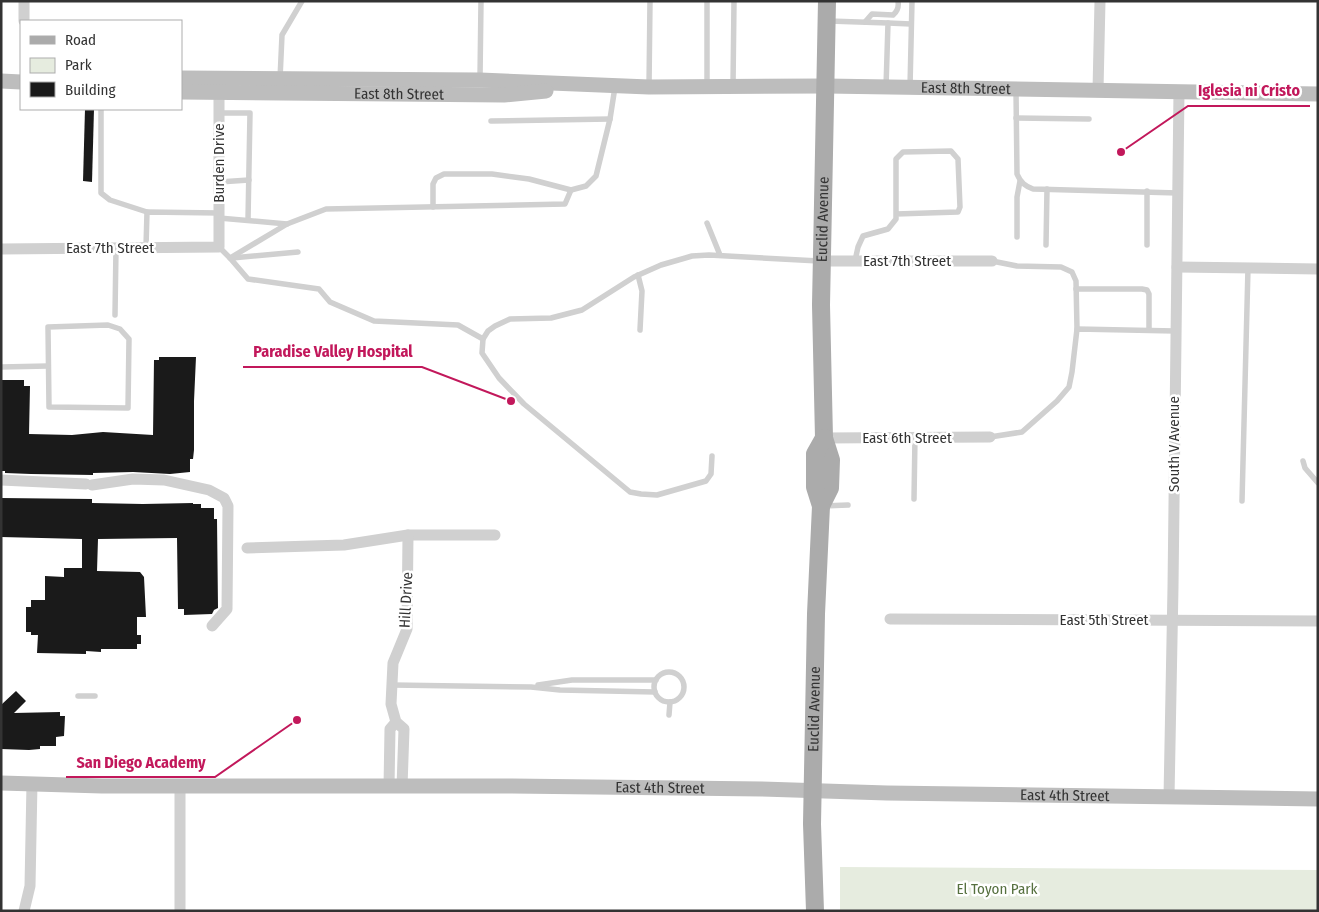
<svg xmlns="http://www.w3.org/2000/svg" width="1319" height="912" viewBox="0 0 1319 912" font-family="'Fira Sans Condensed',sans-serif">
<style>
.green{fill:#e6ecdf}
.building{fill:#1a1a1a}
.lines{fill:none;stroke-linecap:round;stroke-linejoin:round}
.lane{stroke:#d0d0d0;stroke-width:5.5}
.street{stroke:#d0d0d0;stroke-width:11}
.secondary{stroke:#bdbdbd;stroke-width:15}
.primary{stroke:#ababab;stroke-width:18}
.labels{text-anchor:middle;stroke-width:5;stroke-linejoin:round;paint-order:stroke}
.street-label{font-size:15px;fill:#333;stroke:#fff}
.park-label{font-size:15px;fill:#56703f;stroke:#fff}
.leader{fill:none;stroke:#c2185b;stroke-width:2}
.callout-dot{fill:#c2185b;stroke:#fff;stroke-width:2}
.callout-label{font-size:16px;text-anchor:middle;font-weight:bold;fill:#c2185b;stroke:#fff;stroke-width:5;stroke-linejoin:round;paint-order:stroke}
</style>
<rect width="100%" height="100%" fill="#fff"/>
<polygon class="green" points="840,867 1318,870 1318,911 840,911"/>
<g class="building">
<polygon points="85,109 94,109 92,182 83,181"/>
<polygon points="159,357 196,357 194,401 194,450 193,459 190,459 190,472 170,474 133,472 93,473 93,475 31,474 5,473 5,471 1,471 1,380 24,380 24,386 30,386 29,434 72,435 103,432 153,435 154,360 159,360"/>
<polygon points="1,498 92,499 92,503 143,504 193,503 193,504 201,504 201,508 214,508 214,519 217,519 218,608 214,610 212,614 184,615 184,609 178,609 177,538 98,539 97,571 140,572 144,577 146,617 137,617 137,635 141,635 141,644 137,644 137,649 101,649 101,652 86,651 86,654 37,653 38,635 31,635 31,632 26,632 26,607 31,607 31,600 45,600 45,576 64,577 64,568 82,568 82,539 1,537"/>
<polygon points="16,691 26,701 14,713 60,712 60,716 65,716 64,736 56,737 56,746 40,746 40,749 29,750 1,749 1,705"/>
</g>
<g class="lines">
<g class="lane">
<polyline points="829,21 888,23 886,87"/>
<path d="M865,22L872,14L893,15C898,11 899,7 898,1"/>
<polyline points="888,23 911,24"/>
<polyline points="480,78 481,1"/>
<polyline points="280,79 282,35 302,1"/>
<polyline points="707,86 707,1"/>
<polyline points="733,86 734,1"/>
<polyline points="649,87 650,1"/>
<polyline points="910,87 912,1"/>
<path d="M1016,91L1017,174C1021,183 1025,186 1033,189L1178,193"/>
<polyline points="101,109 101,193 110,200 147,212"/>
<polyline points="219,113 250,113 248,220"/>
<polyline points="1016,118 1089,119"/>
<polyline points="491,121 610,119"/>
<polyline points="219,182 249,180"/>
<polyline points="1147,191 1147,245"/>
<polyline points="433,207 433,184 436,178 444,174 492,174 529,179 571,190 586,186 596,176 610,119 615,87"/>
<polyline points="219,218 287,224"/>
<polyline points="707,223 720,255"/>
<polyline points="1017,237 1017,197 1020,181"/>
<polyline points="1046,245 1047,189"/>
<polyline points="146,247 147,212 219,213"/>
<polyline points="219,247 230,258 287,224 326,209 565,204 571,190"/>
<polyline points="230,258 248,279 319,289 330,302 374,321 458,325 483,339"/>
<polyline points="232,258 298,252"/>
<polyline points="855,261 858,247 863,236 888,229 896,219 896,159 903,152 951,151 958,159 960,207 958,212 896,214"/>
<polyline points="992,261 1017,266 1061,267 1072,272 1076,281 1077,329"/>
<polyline points="638,275 642,291 640,330"/>
<polyline points="1076,289 1142,289 1147,290 1149,294 1149,330"/>
<polyline points="115,315 116,248"/>
<polygon points="108,325 120,329 129,339 128,408 49,407 48,327"/>
<polyline points="1,367 48,366"/>
<polyline points="990,437 1022,432 1057,401 1069,387 1072,372 1077,329 1175,331"/>
<polyline points="712,456 711,474 706,481 657,495 641,494 630,492 524,404 499,378 482,353 483,339 488,331 495,326 510,319 551,318 582,310 634,277 661,265 692,256 709,255 819,261"/>
<polyline points="1303,461 1305,468 1318,483"/>
<polyline points="914,499 915,437"/>
<polyline points="1242,501 1248,268"/>
<polyline points="823,506 848,505"/>
<circle cx="669" cy="687" r="15"/>
<polyline points="392,685 531,687 560,690 655,692"/>
<polyline points="538,685 572,680 656,680"/>
<polyline points="78,696 95,696"/>
<polyline points="669,715 670,702"/>
</g>
<g class="street">
<polyline points="24,21 24,1"/>
<polyline points="1098,90 1100,1"/>
<polyline points="1,249 219,247 219,85"/>
<polyline points="821,261 992,261"/>
<polyline points="1177,267 1318,269"/>
<polyline points="824,438 990,437"/>
<polyline points="1,480 86,484"/>
<polyline points="92,485 133,479 164,480 209,490 224,498 228,506 227,609 212,626"/>
<polyline points="247,548 344,545 408,535 495,535"/>
<polyline points="890,619 1318,621"/>
<polyline points="389,787 390,729 396,722"/>
<polyline points="402,787 404,729 396,722 391,704 393,663 407,629 408,535"/>
<polyline points="1169,797 1173,587 1179,91"/>
<polyline points="24,911 30,886 32,783"/>
<polyline points="180,911 180,786"/>
</g>
<g class="secondary">
<path id="s1" d="M181,78L480,80L649,87L826,86L1318,94"/>
<polyline points="1,81 21,82"/>
<path id="s2" d="M181,92L504,95L546,91"/>
<path id="s3" d="M1,783L102,786H512L762,789L887,793L1318,799"/>
</g>
<g class="primary">
<path id="s4" d="M821,506L830,488L831,460L824,438L821,305L827,1"/>
<path id="s5" d="M815,911L812,824L816,614L821,506L815,487V454L824,438"/>
</g>
</g>
<g class="labels">
<g class="street-label">
<text dy="5" stroke="none"><textPath href="#s1" startOffset="785">East 8th Street</textPath></text>
<text dy="5" stroke="none"><textPath href="#s2" startOffset="218">East 8th Street</textPath></text>
<text transform="translate(219 163) rotate(-90)" y="5">Burden Drive</text>
<text dy="5" stroke="none"><textPath href="#s4" startOffset="290">Euclid Avenue</textPath></text>
<text x="110" y="253">East 7th Street</text>
<text x="907" y="266">East 7th Street</text>
<text x="907" y="443">East 6th Street</text>
<text transform="translate(1174 444) rotate(-90)" y="5">South V Avenue</text>
<text transform="translate(406 600) rotate(-87)" y="5">Hill Drive</text>
<text x="1104" y="625">East 5th Street</text>
<text dy="5" stroke="none"><textPath href="#s5" startOffset="202">Euclid Avenue</textPath></text>
<text dy="5" stroke="none"><textPath href="#s3" startOffset="659">East 4th Street</textPath></text>
<text dy="5" stroke="none"><textPath href="#s3" startOffset="1064">East 4th Street</textPath></text>
</g>
<g class="park-label">
<text x="997" y="894">El Toyon Park</text>
</g>
</g>
<path class="leader" d="M1121 152L1188 106H1310M511 401L422 367H243M297 720L215 777H66"/>
<g class="callout-dot">
<circle cx="1121" cy="152" r="5"/>
<circle cx="511" cy="401" r="5"/>
<circle cx="297" cy="720" r="5"/>
</g>
<g class="callout-label">
<text x="1249" y="96">Iglesia ni Cristo</text>
<text x="333" y="357">Paradise Valley Hospital</text>
<text x="141" y="768">San Diego Academy</text>
</g>
<rect width="1319" height="912" fill="none" stroke="#333333" stroke-width="5"/>
<rect x="20" y="20" width="162" height="90" fill="#ffffff" stroke="#adadad"/>
<rect x="30" y="36" width="25" height="8" fill="#ababab" stroke="#adadad"/>
<text x="65" y="45" font-size="15" fill="#333333">Road</text>
<rect x="30" y="58" width="25" height="15" fill="#e6ecdf" stroke="#adadad"/>
<text x="65" y="70" font-size="15" fill="#333333">Park</text>
<rect x="30" y="82" width="25" height="15" fill="#1a1a1a" stroke="#adadad"/>
<text x="65" y="95" font-size="15" fill="#333333">Building</text>
</svg>
